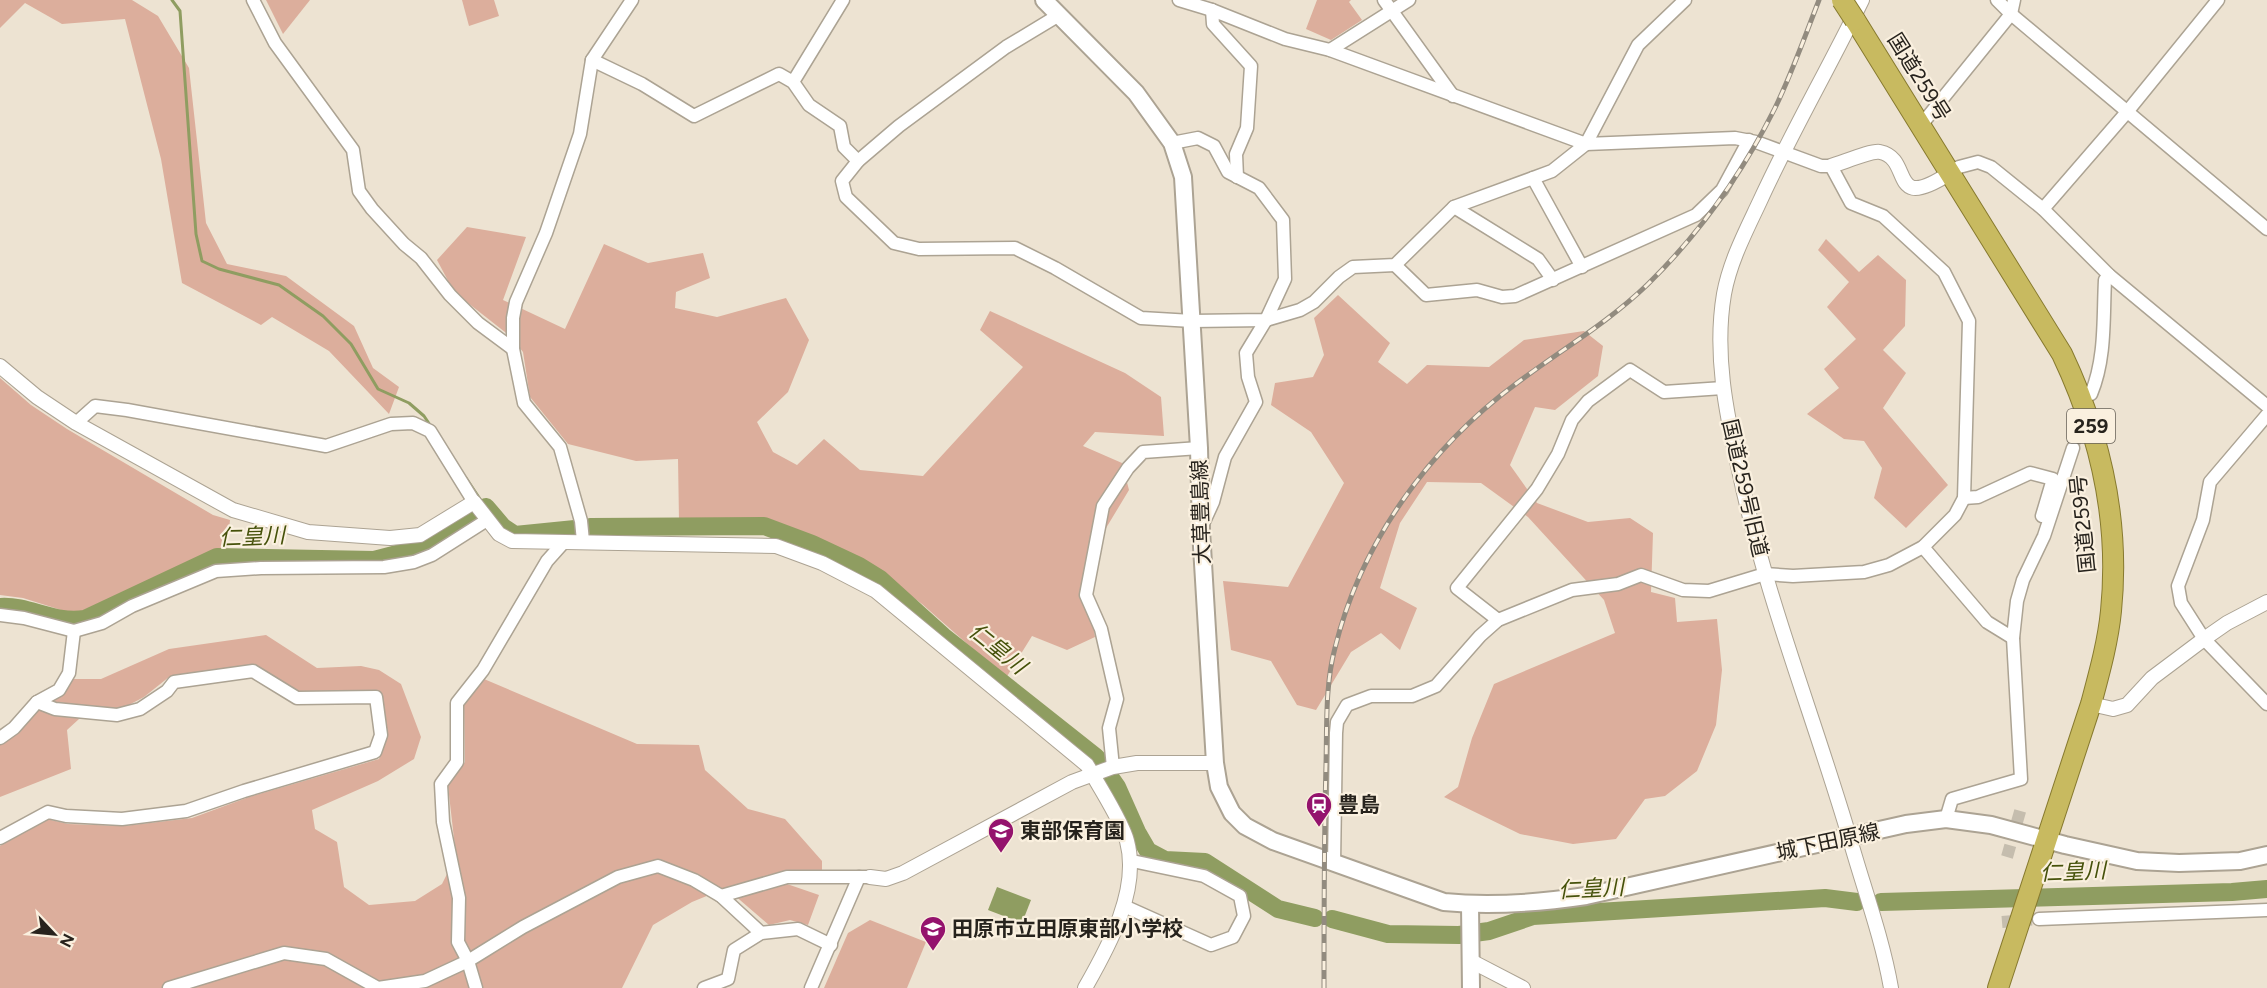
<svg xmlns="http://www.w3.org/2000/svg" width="2267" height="988" viewBox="0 0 2267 988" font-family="Figtree,'Noto Sans JP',sans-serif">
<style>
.green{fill:#dcae9c}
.water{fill:#8f9d61}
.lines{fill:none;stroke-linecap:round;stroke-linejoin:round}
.stream{stroke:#8f9d61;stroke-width:3}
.river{stroke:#8f9d61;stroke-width:18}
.minor-tunnel{stroke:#c5bdae;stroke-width:12;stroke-dasharray:12 6;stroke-linecap:butt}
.minor-casing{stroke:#aca393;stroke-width:15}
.tertiary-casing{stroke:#aca393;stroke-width:16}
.secondary-casing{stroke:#aca393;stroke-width:20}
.trunk-casing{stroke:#877a2f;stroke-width:22}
.minor{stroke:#fff;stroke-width:12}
.tertiary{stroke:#fff;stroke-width:14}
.secondary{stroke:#fff;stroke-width:16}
.trunk{stroke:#c8ba60;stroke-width:20}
.rail-casing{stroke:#928b7f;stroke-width:5}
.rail{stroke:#faf0df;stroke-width:3;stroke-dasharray:9;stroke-linecap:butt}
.trunk-bridge-casing{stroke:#877a2f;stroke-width:22;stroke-linecap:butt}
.trunk-bridge{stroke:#c8ba60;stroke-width:20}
.labels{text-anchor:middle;stroke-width:4.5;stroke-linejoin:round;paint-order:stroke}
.shield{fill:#faf0df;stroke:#666057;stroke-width:1.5}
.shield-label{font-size:20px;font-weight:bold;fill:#27231d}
.street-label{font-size:21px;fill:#27231d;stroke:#faf0df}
.poi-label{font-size:21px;font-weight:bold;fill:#27231d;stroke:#faf0df;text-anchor:start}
.water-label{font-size:22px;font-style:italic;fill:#45510a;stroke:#faf0df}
</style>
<rect width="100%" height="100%" fill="#ede3d2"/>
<g class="green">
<polygon points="0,0 132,0 158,16 189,68 206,223 227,264 286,276 354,326 373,368 399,387 389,414 329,351 272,317 261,325 182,283 161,159 125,19 62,24 25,3 0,28"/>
<polygon points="266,0 310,0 283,34"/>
<polygon points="462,0 494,0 499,16 469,26"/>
<polygon points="1317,0 1351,0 1349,2 1362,20 1331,40 1306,29"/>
<polygon points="467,227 526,237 503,300 565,329 604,244 648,263 703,253 710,278 676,292 675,308 717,317 786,298 809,340 788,392 757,422 773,452 797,465 824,439 860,470 923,476 1023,367 980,330 990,311 1125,373 1161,397 1164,436 1095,432 1083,446 1122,463 1129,490 1088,558 1079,595 1092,617 1095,637 1067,650 1032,636 1006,678 922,604 863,560 766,522 679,520 678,459 636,461 568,444 530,397 523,352 510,336 454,292 437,260"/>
<polygon points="1826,239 1859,272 1878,255 1906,280 1905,326 1883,350 1906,373 1883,408 1948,485 1906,528 1874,498 1882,468 1864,441 1844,439 1807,414 1839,388 1824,369 1856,339 1827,307 1849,282 1818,250"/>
<polygon points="1338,295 1390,343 1378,362 1407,384 1427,365 1489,367 1524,340 1584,331 1603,346 1598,376 1555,410 1535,407 1510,465 1537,503 1588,522 1630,518 1653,533 1651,592 1675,598 1677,622 1717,619 1722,670 1716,725 1697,771 1665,796 1645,799 1616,839 1573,844 1520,834 1444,797 1458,787 1472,738 1494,684 1615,633 1604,600 1528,517 1481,483 1427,482 1400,523 1380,588 1417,608 1400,650 1381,633 1351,652 1316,710 1297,705 1271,661 1231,650 1223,581 1288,587 1344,483 1311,432 1271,405 1275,383 1313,377 1324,355 1314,318"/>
<polygon points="0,378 31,405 67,429 213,515 230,520 227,550 77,615 23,598 0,595"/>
<polygon points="266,635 317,668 361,666 379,670 401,684 421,737 414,759 378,781 312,810 315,829 337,842 344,887 369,905 415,901 442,884 456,856 448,786 465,762 464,705 484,679 637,744 699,745 705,770 748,809 785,819 822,861 822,871 780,873 787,884 819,895 808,925 790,920 769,925 726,888 692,902 653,925 622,988 0,988 0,846 47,819 68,824 124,826 192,818 249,797 379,759 388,733 379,691 298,692 257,666 169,677 144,697 123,708 79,719 67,730 71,769 0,797 0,744 17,732 38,709 63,694 70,679 101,679 169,649"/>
<polygon points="870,920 926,942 907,988 824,988 848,933"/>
</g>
<polygon class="water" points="997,887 1031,900 1022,923 988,910"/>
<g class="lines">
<g class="stream">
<polyline points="172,0 180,11 196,234 202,261 219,269 279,285 323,316 351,344 378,389 409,403 424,416 432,428"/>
<polyline points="466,478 482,502"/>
</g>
<g class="river">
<polyline points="486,507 503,527 515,535 575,529"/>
<polyline points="590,527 764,526 812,544 859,566 880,579 943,636 1096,757 1117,787 1137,832 1148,851 1165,860 1205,862 1278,909 1315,918"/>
<path d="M0,607C30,605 52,624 85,619L217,557L374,560L420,548L474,515"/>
<polyline points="1881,902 2232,892 2267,889"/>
<polyline points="1332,919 1388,934 1459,935 1489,931 1533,916 1825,898 1857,902"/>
</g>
<g class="minor-tunnel">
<polyline points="2073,448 2085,412"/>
<polyline points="2007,857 2021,808"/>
<polyline points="2002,922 2039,919"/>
</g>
<g class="minor-casing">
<g id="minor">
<polyline points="253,0 275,43 353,150 359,191 372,209 404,244 421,258 450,295 478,323 513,349"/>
<polyline points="1179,0 1212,10 1285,39 1330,50 1586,144 1735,138 1756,142 1821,166 1831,166 1851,203 1883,216 1944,272 1969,321 1964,498 1955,515 1923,547 1889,565 1864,572 1793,576 1765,574 1709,591 1683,590 1641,575 1618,584 1572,590 1498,620 1480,636 1436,686 1412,696 1371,696 1347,705 1337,722 1336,733 1334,864"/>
<polyline points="1384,0 1453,96"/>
<polyline points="1997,0 2011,14 2267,229"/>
<polyline points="1212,10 1213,24 1251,66 1247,128 1236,154 1237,177"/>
<polyline points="1059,15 1006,47 899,126 858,161 842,181 846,197 894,243 919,249 1015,248 1055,268 1141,318 1192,321 1266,320 1300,310 1314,302 1339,277 1353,267 1395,265 1454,207 1552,171 1586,144 1638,45 1685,0"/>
<polyline points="1330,50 1409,0"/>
<polyline points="592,60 642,84 694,116 779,74 793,82 809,105 840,126 844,147 858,161"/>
<polyline points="793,82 843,0"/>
<polyline points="1919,125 1926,119 2011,14 2014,0"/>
<polyline points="1172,143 1198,138 1214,146 1228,172 1259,188 1283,220 1285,279 1266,320 1246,353 1248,377 1256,402 1225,457 1213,502 1202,526"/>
<polyline points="1950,173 1959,167 1978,162 1991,167 2043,209 2109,275 2267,406"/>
<polyline points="1533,178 1582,267"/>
<polyline points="1454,207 1538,259 1553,280"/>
<polyline points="2043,209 2127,112 2218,0"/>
<polyline points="1395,265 1426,295 1477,290 1502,297 1515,296 1696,215 1722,190 1749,140"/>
<path d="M2091,394C2106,358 2103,318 2105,280L2109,275"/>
<polyline points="2267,415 2210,482 2203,520 2178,586 2181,603 2204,639 2267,704"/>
<polyline points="76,423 95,406 127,410 326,446 391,424 413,423 430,431 474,502"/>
<polyline points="1964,498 1978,497 2030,473 2053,479 2042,516"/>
<polyline points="583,541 581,521 560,447 524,403 513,349 513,318 516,302 546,233 580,134 592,60 632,0"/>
<polyline points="1923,547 1987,622 2013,638"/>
<polyline points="0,615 24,618 74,631 102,623 132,606 216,571 261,568 384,567 414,562 432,555 487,520"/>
<polyline points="1498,620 1457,588 1537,489 1558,454 1572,420 1588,401 1630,370 1664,392 1723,388"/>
<polyline points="0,738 14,728 37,702 59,690 69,673 74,631"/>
<polyline points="1113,767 1109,728 1117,699 1101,629 1086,595 1103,506 1128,468 1143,452 1199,448"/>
<polyline points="1946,819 1952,799 2021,779 2013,638 2017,601 2023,580 2044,536 2073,448"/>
<polyline points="0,838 48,812 66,816 122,819 186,811 244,791 375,752 381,735 376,697 297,698 253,671 174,682 167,691 140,709 117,715 55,709 37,702"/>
<polyline points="721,896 787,877 870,877"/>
<polyline points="1124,906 1211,945 1233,937 1244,916 1240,896 1204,876 1137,862 1131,862"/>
<polyline points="2039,919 2267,910"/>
<polyline points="169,988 284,953 326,959 378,988 425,981 468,961 523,927 618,877 658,866 694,880 721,896 761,933"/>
<polyline points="476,988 468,961 458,942 459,898 443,822 441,784 457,762 457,703 483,670 547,561 564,542"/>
<polyline points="704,988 728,979 734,950 761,933 798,929 831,945"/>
<polyline points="811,988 859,877"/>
</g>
</g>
<g class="tertiary-casing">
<g id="tertiary">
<path d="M1862,0C1829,68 1791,133 1760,201C1746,231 1730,261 1724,294C1714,353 1726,412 1739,470C1765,595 1813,714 1849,836C1863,886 1882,937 1891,988"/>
<path d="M1831,166C1842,163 1872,150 1880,152C1914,159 1887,214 1950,173"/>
<path d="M0,366L37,397L76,423L233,510L308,532L390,538L420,535L474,502L499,534L512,541L776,546L822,563L876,591L1087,765L1093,775C1103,793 1122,822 1127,841C1140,890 1109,946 1085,988"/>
<polyline points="2091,704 2113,709 2127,705 2152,678 2204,639 2227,623 2267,602"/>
<polyline points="870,877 886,879 903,873 1072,782 1113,767 1137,763 1215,763"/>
<polyline points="1471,961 1523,988"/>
</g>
</g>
<g class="secondary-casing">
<g id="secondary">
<path d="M1044,0L1136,93L1172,143L1183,177L1199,448L1201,530L1215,763L1219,787L1232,813L1245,826L1273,841L1444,902C1492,907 1539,903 1586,896L1906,824L1946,819L1991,825L2065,845L2137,861L2179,863L2240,861L2267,855"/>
<polyline points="1470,905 1471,988"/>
</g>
</g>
<g class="trunk-casing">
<path id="trunk" d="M1855,20L2062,354C2100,434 2120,522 2111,611C2108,642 2099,674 2091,704L1998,988"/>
</g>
<use href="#minor" class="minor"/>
<use href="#tertiary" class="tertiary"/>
<use href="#secondary" class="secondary"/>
<use href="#trunk" class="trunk"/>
<g class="rail-casing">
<path id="rail" d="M1324,988C1324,914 1324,839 1326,765C1327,727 1325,685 1335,648C1361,542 1430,447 1517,383C1561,350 1609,322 1648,284C1699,234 1743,172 1775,108C1792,73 1805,36 1819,0"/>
</g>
<use href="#rail" class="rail"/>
<g class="trunk-bridge-casing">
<polyline id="trunk-bridge" points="1842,0 1855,20"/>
</g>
<use href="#trunk-bridge" class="trunk-bridge"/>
</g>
<defs>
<g id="station-pin" transform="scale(1.35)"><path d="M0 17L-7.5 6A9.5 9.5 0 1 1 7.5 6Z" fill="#94136d" stroke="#faf0df"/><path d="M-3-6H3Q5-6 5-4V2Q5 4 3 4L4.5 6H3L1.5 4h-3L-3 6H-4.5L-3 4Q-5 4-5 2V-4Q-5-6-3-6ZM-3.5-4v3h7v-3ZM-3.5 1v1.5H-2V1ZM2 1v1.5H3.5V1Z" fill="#fff"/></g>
<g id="school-pin" transform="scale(1.35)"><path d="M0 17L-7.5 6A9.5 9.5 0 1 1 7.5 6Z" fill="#94136d" stroke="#faf0df"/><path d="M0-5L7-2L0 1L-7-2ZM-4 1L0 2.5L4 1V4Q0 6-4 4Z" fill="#fff"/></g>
</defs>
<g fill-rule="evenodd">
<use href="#station-pin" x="1319" y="805"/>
<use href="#school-pin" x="1001" y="831"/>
<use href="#school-pin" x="933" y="929"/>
</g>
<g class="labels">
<rect class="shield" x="2067" y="409" width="48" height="34" rx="4.5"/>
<g class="shield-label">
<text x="2091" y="433">259</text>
</g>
<g class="street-label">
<text transform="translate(1919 77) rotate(58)" y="7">国道259号</text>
<text transform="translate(1745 488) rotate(77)" y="7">国道259号旧道</text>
<text transform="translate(1201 512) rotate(-92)" y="7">大草豊島線</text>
<text transform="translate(2083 524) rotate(-96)" y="7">国道259号</text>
<text transform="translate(1828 842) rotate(-12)" y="7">城下田原線</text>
</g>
<g class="poi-label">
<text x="1338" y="812">豊島</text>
<text x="1020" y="838">東部保育園</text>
<text x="952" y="936">田原市立田原東部小学校</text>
</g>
<g class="water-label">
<text transform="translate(252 536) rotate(-2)" y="8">仁皇川</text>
<text transform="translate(998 648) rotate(39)" y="8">仁皇川</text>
<text transform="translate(2073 871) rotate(-2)" y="8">仁皇川</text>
<text transform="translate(1591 888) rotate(-3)" y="8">仁皇川</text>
</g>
</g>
<g transform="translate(54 934) rotate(116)" stroke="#faf0df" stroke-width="4.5" paint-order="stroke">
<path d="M0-4.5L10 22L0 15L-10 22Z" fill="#27231d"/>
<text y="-9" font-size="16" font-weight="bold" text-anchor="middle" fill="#27231d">N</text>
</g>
</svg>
